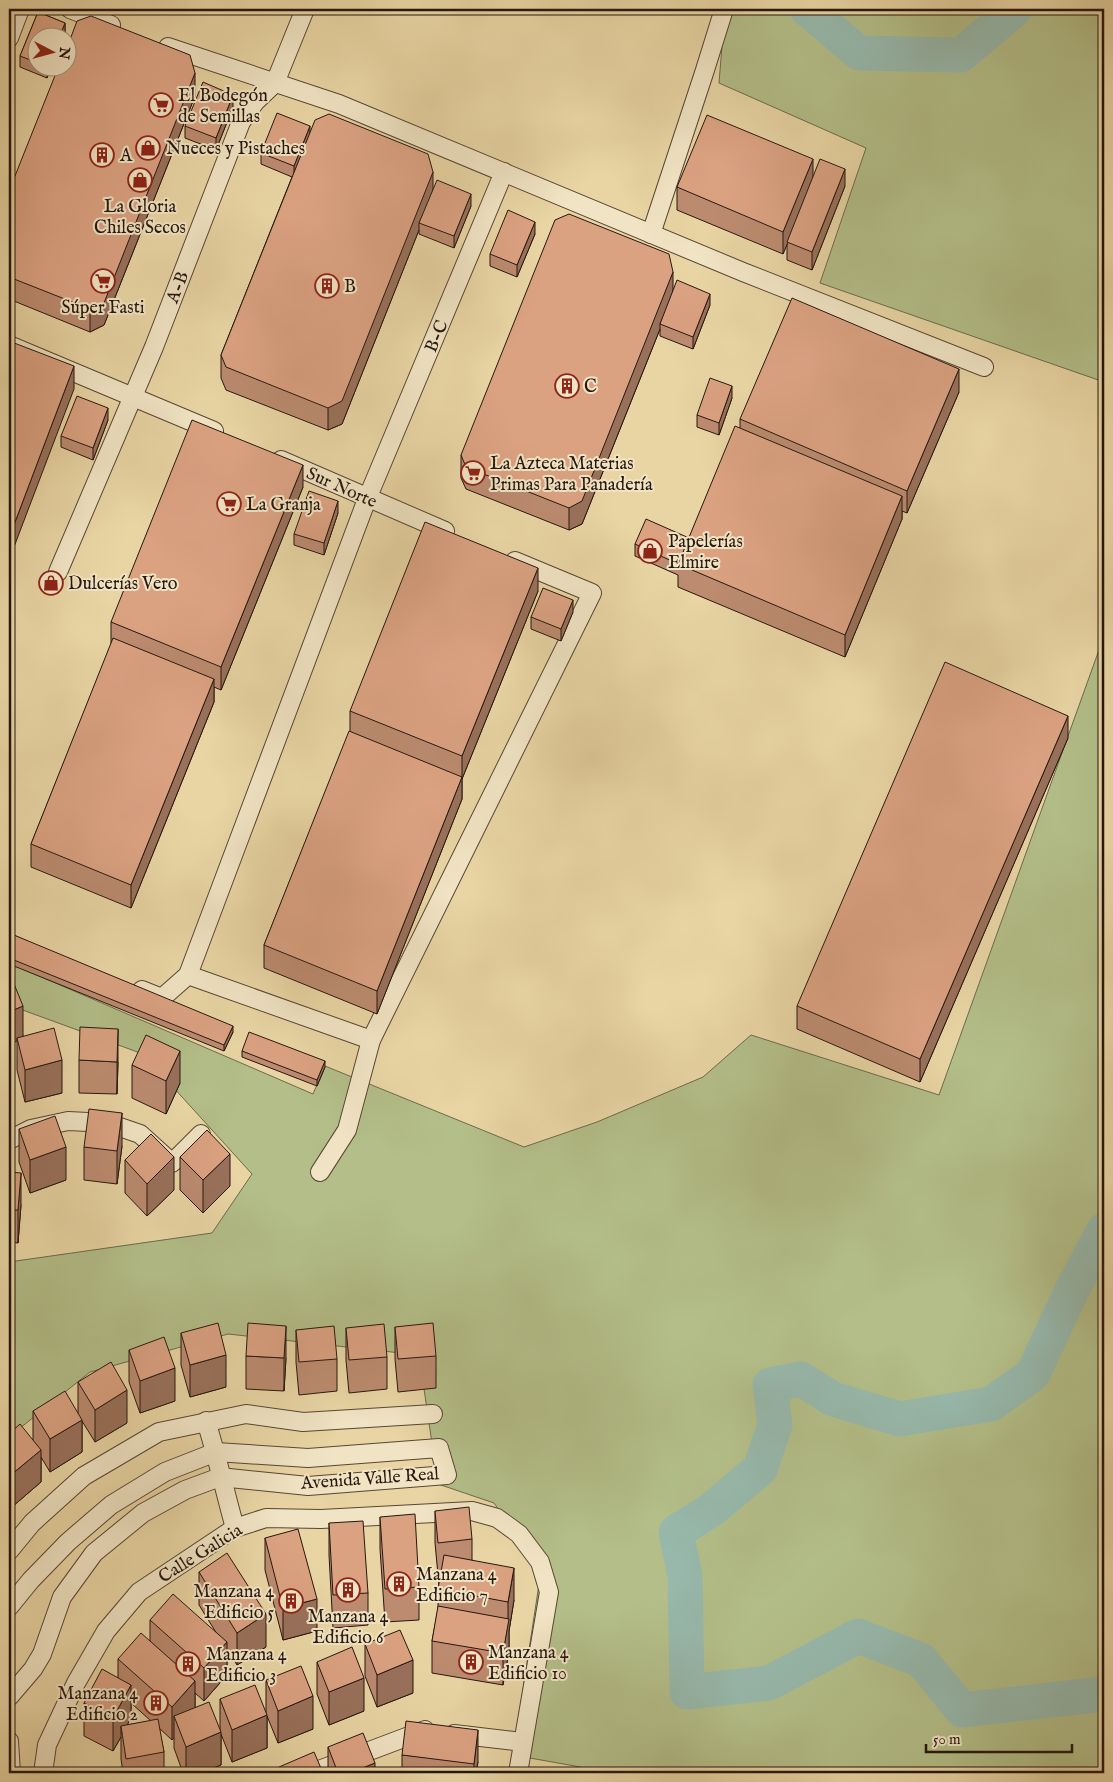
<svg xmlns="http://www.w3.org/2000/svg" width="1113" height="1782" viewBox="0 0 1113 1782" font-family="'IM FELL English',serif">
<style>
.green{fill:#b3be88;stroke:#6c6a4c}
.lines{fill:none;stroke-linecap:round;stroke-linejoin:round}
.river{stroke:#97b8ab;stroke-width:35}
.minor-casing{stroke:#574634;stroke-width:20}
.minor{stroke:#f1e4c4;stroke-width:18}
.wall{fill:#bc8b70;stroke:#26170f;fill-rule:evenodd}
.shaded-wall{fill:#99715b;stroke:#26170f}
.building{fill:#dba282;stroke:#26170f}
.labels{text-anchor:middle;stroke-width:4;stroke-linejoin:round;paint-order:stroke}
.poi-label{font-size:18px;fill:#26170f;stroke:#f1e4c4;text-anchor:start}
.street-label{font-size:18px;fill:#26170f;stroke:#f1e4c4}
</style>
<rect width="100%" height="100%" fill="#e9d5a4"/>
<filter id="stains"><feTurbulence type="fractalNoise" baseFrequency=".004" numOctaves="4"/><feColorMatrix values="0 0 0 0 .2 0 0 0 0 .09 0 0 0 0 .02 0 0 0 .5 -.17"/></filter>
<radialGradient id="worn" r=".72"><stop offset=".6" stop-color="#630" stop-opacity="0"/><stop offset="1" stop-color="#630" stop-opacity=".3"/></radialGradient>
<g class="green">
<polygon points="725,9 1104,9 1104,382 820,283 866,148 719,83"/>
<polygon points="1104,636 1104,1773 614,1773 513,1755 541,1571 494,1503 438,1484 419,1355 228,1334 90,1372 9,1437 9,1262 212,1233 252,1174 143,1054 9,1005 9,963 313,1094 325,1066 524,1147 597,1122 703,1077 751,1035 939,1095"/>
</g>
<g class="lines">
<g class="river">
<polyline points="807,9 859,53 961,55 1015,9"/>
<polyline points="1104,1230 1071,1292 1033,1374 991,1404 900,1419 833,1399 801,1379 770,1385 775,1425 760,1469 711,1510 676,1532 685,1576 687,1692 769,1683 858,1636 921,1660 962,1710 1104,1694"/>
</g>
<g class="minor-casing">
<g id="minor">
<polyline points="70,9 111,25"/>
<polyline points="9,38 20,9"/>
<polyline points="168,47 339,104 743,272 984,367"/>
<polyline points="651,234 705,70 724,9"/>
<polyline points="9,345 214,431"/>
<polyline points="281,460 445,531"/>
<polyline points="58,572 154,347 241,122 255,102 275,83 305,9"/>
<polyline points="188,975 371,1040 347,1130 320,1172"/>
<polyline points="142,990 162,998 188,975 367,499 504,172"/>
<polyline points="371,1040 592,593 515,561"/>
<polyline points="9,1140 31,1129 68,1121 108,1123 140,1134 172,1163 201,1134"/>
<path d="M206,1421C217,1456 225,1492 235,1528"/>
<polyline points="9,1551 32,1523 84,1476 159,1432 246,1414 303,1422 433,1414"/>
<polyline points="9,1607 31,1580 68,1542 111,1505 165,1472 216,1452 308,1458 439,1448 447,1475 308,1486 220,1477 185,1490 143,1513 94,1553 62,1597 42,1654 33,1669 9,1697"/>
<polyline points="454,1734 523,1742"/>
<polyline points="9,1741 11,1773"/>
<polyline points="43,1773 47,1745 76,1683 106,1631 139,1592 235,1528 266,1518 321,1519 472,1511 497,1518 519,1534 540,1562 549,1592 518,1773"/>
<polyline points="311,1773 425,1730"/>
</g>
</g>
<use href="#minor" class="minor"/>
</g>
<g class="wall">
<polygon points="38,12 65,23 65,35 64,38 38,38 38,68 51,68 47,78 20,67 20,56"/>
<polygon points="195,96 104,325 90,332 9,299 9,191"/>
<polygon points="233,107 216,150 185,138 185,126"/>
<polygon points="310,132 471,206 454,248 419,234 419,230 342,424 328,430 226,390 221,378 221,355 292,177 261,164 261,153"/>
<polygon points="813,178 845,186 812,270 787,260 787,244 783,254 677,210 677,187"/>
<polygon points="535,234 517,277 490,266 490,254"/>
<polygon points="673,290 710,305 693,349 660,336 660,329 582,524 569,530 466,489 461,478 461,455"/>
<polygon points="959,392 907,513 902,511 902,519 845,657 678,587 678,575 635,556 635,544 689,538 740,428 740,419"/>
<polygon points="732,398 719,435 697,427 697,415"/>
<polygon points="108,420 93,460 61,447 61,436"/>
<polygon points="303,487 221,690 214,687 214,702 131,908 31,867 31,844 111,645 111,622"/>
<polygon points="338,513 324,555 294,545 294,534"/>
<polygon points="538,591 462,779 462,799 377,1014 264,968 264,945 350,731 350,711"/>
<polygon points="573,612 561,641 531,629 531,617"/>
<polygon points="1068,738 920,1082 797,1029 797,1006"/>
<polygon points="9,933 233,1032 224,1051 9,964"/>
<polygon points="9,975 23,1036 62,1093 25,1102 17,1070 17,1041"/>
<polygon points="242,1051 325,1067 317,1086 242,1057"/>
<polygon points="79,1060 118,1062 117,1094 79,1093"/>
<polygon points="132,1065 180,1083 166,1114 132,1098"/>
<polygon points="19,1129 66,1180 30,1193 19,1162"/>
<polygon points="122,1146 117,1184 84,1180 84,1147"/>
<polygon points="180,1157 230,1186 203,1213 180,1190"/>
<polygon points="125,1160 174,1190 147,1216 125,1193"/>
<polygon points="9,1172 21,1205 18,1243 9,1242"/>
<polygon points="395,1327 436,1356 436,1388 398,1392 395,1359"/>
<polygon points="346,1328 387,1357 387,1389 349,1393 346,1360"/>
<polygon points="296,1330 337,1359 337,1391 299,1395 296,1362"/>
<polygon points="181,1333 226,1387 190,1397 181,1365"/>
<polygon points="129,1350 175,1401 140,1413 129,1382"/>
<polygon points="246,1356 286,1358 284,1391 246,1389"/>
<polygon points="78,1382 127,1423 95,1442 82,1421 82,1452 50,1472 41,1457 41,1482 12,1507 9,1502 9,1434 33,1440 33,1411 78,1413"/>
<polygon points="435,1511 472,1539 472,1560 514,1600 509,1631 509,1651 503,1685 432,1673 432,1641 438,1609 438,1589 440,1575 438,1575 435,1543"/>
<polygon points="380,1517 419,1587 419,1620 385,1622 380,1549"/>
<polygon points="329,1523 368,1593 368,1625 333,1628 329,1555"/>
<polygon points="265,1538 317,1631 283,1640 265,1570"/>
<path d="M199,1572L266,1647L237,1665L227,1649V1675L204,1701L195,1693V1707L220,1730V1699L266,1713V1680L313,1729L278,1743L267,1716V1748L232,1762L221,1734V1765L200,1773H183L174,1748V1738L172,1740L159,1728L164,1752V1773H123L121,1759V1737L113,1751L84,1736V1703L118,1678V1659L150,1641V1620L217,1634L199,1605ZM131,1703L151,1721L127,1725L131,1718Z"/>
<polygon points="365,1644 413,1693 377,1707 365,1676"/>
<polygon points="317,1662 364,1711 329,1725 317,1694"/>
<polygon points="328,1747 375,1773 328,1773"/>
<polygon points="402,1755 478,1762 476,1773 402,1773"/>
</g>
<g class="shaded-wall">
<polygon points="65,23 65,35 64,38 59,38"/>
<polygon points="47,68 51,68 47,78"/>
<polygon points="195,73 195,96 104,325 90,332 90,309"/>
<polygon points="233,95 233,107 216,150 216,138"/>
<polygon points="310,126 310,138 294,177 294,166"/>
<polygon points="813,159 813,182 783,254 783,232"/>
<polygon points="845,169 845,186 812,270 812,252"/>
<polygon points="433,172 433,195 419,223 419,230 342,424 328,430 328,408"/>
<polygon points="471,194 471,206 454,248 454,236"/>
<polygon points="535,222 535,234 517,277 517,265"/>
<polygon points="673,272 673,295 660,324 660,329 582,524 569,530 569,508"/>
<polygon points="710,294 710,305 693,349 693,337"/>
<polygon points="74,366 74,389 9,560 9,538"/>
<polygon points="959,369 959,392 907,513 907,491"/>
<polygon points="732,386 732,398 719,435 719,423"/>
<polygon points="108,408 108,420 93,460 93,448"/>
<polygon points="303,465 303,487 221,690 221,667"/>
<polygon points="902,496 902,519 845,657 845,635"/>
<polygon points="338,501 338,513 324,555 324,543"/>
<polygon points="538,568 538,591 462,779 462,756"/>
<polygon points="573,600 573,612 561,641 561,629"/>
<polygon points="214,679 214,702 131,908 131,885"/>
<polygon points="1068,716 1068,738 920,1082 920,1059"/>
<polygon points="462,777 462,799 377,1014 377,991"/>
<polygon points="23,1006 23,1039 17,1038 17,1041 9,1045 9,1012"/>
<polygon points="233,1026 233,1032 224,1051 224,1045"/>
<polygon points="118,1029 118,1062 117,1094 117,1062"/>
<polygon points="180,1051 180,1083 166,1114 166,1081"/>
<polygon points="62,1060 62,1093 25,1102 25,1070"/>
<polygon points="325,1061 325,1067 317,1086 317,1080"/>
<polygon points="10,1079 10,1112 9,1113 9,1080"/>
<polygon points="122,1113 122,1146 117,1184 117,1151"/>
<polygon points="66,1147 66,1180 30,1193 30,1160"/>
<polygon points="230,1154 230,1186 203,1213 203,1180"/>
<polygon points="174,1157 174,1190 147,1216 147,1184"/>
<polygon points="21,1173 21,1205 18,1243 18,1210"/>
<polygon points="286,1326 286,1358 284,1391 284,1358"/>
<polygon points="226,1355 226,1387 190,1397 190,1365"/>
<polygon points="175,1368 175,1401 140,1413 140,1381"/>
<polygon points="127,1390 127,1423 95,1442 95,1410"/>
<polygon points="82,1420 82,1452 50,1472 50,1439"/>
<polygon points="41,1450 41,1482 12,1507 12,1474"/>
<polygon points="514,1568 514,1600 509,1631 509,1651 503,1685 503,1653 508,1622 508,1602"/>
<polygon points="317,1599 317,1631 283,1640 283,1608"/>
<polygon points="266,1614 266,1647 237,1665 237,1633"/>
<polygon points="227,1642 227,1675 204,1701 204,1668"/>
<polygon points="413,1660 413,1693 377,1707 377,1675"/>
<polygon points="364,1678 364,1711 329,1725 329,1692"/>
<polygon points="195,1681 195,1714 174,1716 174,1738 172,1740 172,1707"/>
<polygon points="131,1685 131,1718 122,1734 121,1726 121,1737 113,1751 113,1718"/>
<polygon points="313,1696 313,1729 278,1743 278,1711"/>
<polygon points="267,1715 267,1748 232,1762 232,1730"/>
<polygon points="478,1730 478,1762 476,1773 474,1773 474,1764"/>
<polygon points="221,1732 221,1765 200,1773 186,1773 186,1747"/>
<polygon points="375,1763 375,1773 350,1773"/>
</g>
<g class="building">
<polygon points="38,12 65,23 59,38 38,38 38,63 20,56"/>
<polygon points="91,16 190,55 195,73 104,303 90,309 9,277 9,191 58,68 68,68 68,45 77,21"/>
<polygon points="203,82 233,95 216,138 185,126"/>
<polygon points="277,113 310,126 294,166 261,153"/>
<polygon points="329,114 428,154 433,172 342,401 328,408 226,367 221,355 315,120"/>
<polygon points="707,115 813,159 783,232 677,187"/>
<polygon points="820,159 845,169 812,252 787,242"/>
<polygon points="437,180 471,194 454,236 419,223"/>
<polygon points="508,210 535,222 517,265 490,254"/>
<polygon points="569,214 669,254 673,272 582,501 569,508 466,467 461,455 555,220"/>
<polygon points="677,280 710,294 693,337 660,324"/>
<polygon points="792,298 959,369 907,491 740,419"/>
<polygon points="9,341 74,366 9,538"/>
<polygon points="710,378 732,386 719,423 697,415"/>
<polygon points="77,396 108,408 93,448 61,436"/>
<polygon points="192,420 303,465 221,667 111,622"/>
<polygon points="735,426 902,496 845,635 678,564"/>
<polygon points="309,491 338,501 324,543 294,534"/>
<polygon points="646,519 689,538 678,564 635,544"/>
<polygon points="425,522 538,568 462,756 350,711"/>
<polygon points="543,588 573,600 561,629 531,617"/>
<polygon points="113,638 214,679 131,885 31,844"/>
<polygon points="945,662 1068,716 920,1059 797,1006"/>
<polygon points="349,731 462,777 377,991 264,945"/>
<polygon points="9,933 233,1026 224,1045 9,958"/>
<polygon points="10,974 23,1006 9,1012 9,975"/>
<polygon points="80,1027 118,1029 117,1062 79,1060"/>
<polygon points="54,1028 62,1060 25,1070 17,1038"/>
<polygon points="249,1032 325,1061 317,1080 242,1051"/>
<polygon points="146,1035 180,1051 166,1081 132,1065"/>
<polygon points="89,1109 122,1113 117,1151 84,1147"/>
<polygon points="55,1116 66,1147 30,1160 19,1129"/>
<polygon points="207,1130 230,1154 203,1180 180,1157"/>
<polygon points="151,1134 174,1157 147,1184 125,1160"/>
<polygon points="9,1172 21,1173 18,1210 9,1210"/>
<polygon points="218,1323 226,1355 190,1365 181,1333"/>
<polygon points="248,1323 286,1326 284,1358 246,1356"/>
<polygon points="433,1323 436,1356 398,1359 395,1327"/>
<polygon points="384,1324 387,1357 349,1360 346,1328"/>
<polygon points="334,1326 337,1359 299,1362 296,1330"/>
<polygon points="164,1337 175,1368 140,1381 129,1350"/>
<polygon points="111,1362 127,1390 95,1410 78,1382"/>
<polygon points="65,1391 82,1420 50,1439 33,1411"/>
<polygon points="20,1424 41,1450 12,1474 9,1470 9,1434"/>
<polygon points="469,1507 472,1539 438,1543 435,1511"/>
<polygon points="415,1514 419,1587 385,1589 380,1517"/>
<polygon points="363,1521 368,1593 333,1595 329,1523"/>
<polygon points="298,1529 317,1599 283,1608 265,1538"/>
<polygon points="227,1553 266,1614 237,1633 199,1572"/>
<polygon points="444,1555 514,1568 508,1602 438,1589"/>
<polygon points="173,1594 227,1642 204,1668 150,1620"/>
<polygon points="438,1606 509,1619 503,1653 432,1641"/>
<polygon points="400,1630 413,1660 377,1675 365,1644"/>
<polygon points="141,1633 195,1681 172,1707 118,1659"/>
<polygon points="352,1647 364,1678 329,1692 317,1662"/>
<polygon points="301,1666 313,1696 278,1711 266,1680"/>
<polygon points="102,1669 131,1685 113,1718 84,1703"/>
<polygon points="255,1685 267,1715 232,1730 220,1699"/>
<polygon points="209,1702 221,1732 186,1747 174,1716"/>
<polygon points="158,1719 164,1752 126,1759 121,1726"/>
<polygon points="406,1721 478,1730 474,1764 402,1755"/>
<polygon points="363,1733 375,1763 350,1773 338,1773 328,1747"/>
<polygon points="314,1752 323,1773 282,1773 279,1767"/>
<polygon points="267,1770 268,1773 260,1773"/>
</g>
<defs>
<g id="supermarket-ring" transform="scale(1.25)"><circle r="9.5" fill="#f1e4c4" stroke="#8f2418" stroke-width="1.5"/><path d="M-6-5.5h2.5l.6 2H6L4.5 2H-2.5L-4.4-4H-6ZM-1.5 3.2a1.3 1.3 0 1 0 .1 0ZM3 3.2a1.3 1.3 0 1 0 .1 0Z" fill="#8f2418"/></g>
<g id="shop-ring" transform="scale(1.25)"><circle r="9.5" fill="#f1e4c4" stroke="#8f2418" stroke-width="1.5"/><path d="M-5-2.5h2.3a2.7 3.5 0 0 1 5.4 0H5L5.5 6h-11ZM-1.5-2.5h3a1.5 2.3 0 0 0-3 0Z" fill="#8f2418"/></g>
<g id="building-ring" transform="scale(1.25)"><circle r="9.5" fill="#f1e4c4" stroke="#8f2418" stroke-width="1.5"/><path d="M-4-6H4V6H1V3H-1V6H-4ZM-2.5-4.3h1.7v1.8h-1.7ZM.8-4.3h1.7v1.8H.8ZM-2.5-1h1.7V.8h-1.7ZM.8-1h1.7V.8H.8Z" fill="#8f2418"/></g>
</defs>
<g fill-rule="evenodd">
<use href="#supermarket-ring" x="161" y="105"/>
<use href="#shop-ring" x="148" y="148"/>
<use href="#building-ring" x="102" y="155"/>
<use href="#shop-ring" x="140" y="180"/>
<use href="#supermarket-ring" x="103" y="281"/>
<use href="#building-ring" x="327" y="286"/>
<use href="#building-ring" x="567" y="386"/>
<use href="#supermarket-ring" x="473" y="473"/>
<use href="#supermarket-ring" x="229" y="504"/>
<use href="#shop-ring" x="650" y="551"/>
<use href="#shop-ring" x="51" y="583"/>
<use href="#building-ring" x="399" y="1584"/>
<use href="#building-ring" x="348" y="1590"/>
<use href="#building-ring" x="291" y="1601"/>
<use href="#building-ring" x="471" y="1662"/>
<use href="#building-ring" x="188" y="1664"/>
<use href="#building-ring" x="156" y="1703"/>
</g>
<g class="labels">
<g class="poi-label">
<text x="178" y="101">El Bodegón<tspan x="178" dy="21">de Semillas</tspan></text>
<text x="166" y="154">Nueces y Pistaches</text>
<text x="120" y="161">A</text>
<text x="140" y="212" text-anchor="middle">La Gloria<tspan x="140" dy="21">Chiles Secos</tspan></text>
<text x="344" y="292">B</text>
<text x="103" y="313" text-anchor="middle">Súper Fasti</text>
<text x="584" y="392">C</text>
<text x="490" y="469">La Azteca Materias<tspan x="490" dy="21">Primas Para Panadería</tspan></text>
<text x="246" y="510">La Granja</text>
<text x="668" y="547">Papelerías<tspan x="668" dy="21">Elmire</tspan></text>
<text x="68" y="589">Dulcerías Vero</text>
<text x="416" y="1580">Manzana 4<tspan x="416" dy="21">Edificio 7</tspan></text>
<text x="274" y="1597" text-anchor="end">Manzana 4<tspan x="274" dy="21">Edificio 5</tspan></text>
<text x="348" y="1622" text-anchor="middle">Manzana 4<tspan x="348" dy="21">Edificio 6</tspan></text>
<text x="488" y="1658">Manzana 4<tspan x="488" dy="21">Edificio 10</tspan></text>
<text x="206" y="1660">Manzana 4<tspan x="206" dy="21">Edificio 3</tspan></text>
<text x="138" y="1699" text-anchor="end">Manzana 4<tspan x="138" dy="21">Edificio 2</tspan></text>
</g>
<g class="street-label">
<text transform="translate(177 287) rotate(-69)" y="6">A-B</text>
<text transform="translate(436 336) rotate(-67)" y="6">B-C</text>
<text transform="translate(342 487) rotate(24)" y="6">Sur Norte</text>
<text transform="translate(370 1478) rotate(-4)" y="6">Avenida Valle Real</text>
<text transform="translate(200 1553) rotate(-32)" y="6">Calle Galicia</text>
</g>
</g>
<rect width="1113" height="1782" fill="none" stroke="#e9d5a4" stroke-width="30"/>
<rect x="10" y="10" width="1093" height="1762" fill="none" stroke="#26170f" stroke-width="2.5"/>
<rect x="15" y="15" width="1083" height="1752" fill="none" stroke="#26170f"/>
<g transform="translate(52 52) rotate(96)"><circle r="24" fill="#f1e4c4" stroke="#a0927c"/>
<path d="M0-4L9 19L0 12L-9 19Z" fill="#8f2418"/>
<text y="-8" font-size="14" font-weight="bold" text-anchor="middle" fill="#26170f">N</text>
</g>
<path d="M926 1744v8h146v-8" fill="none" stroke="#26170f" stroke-width="2.5"/>
<text x="933" y="1744" font-size="15" fill="#26170f" stroke="#f1e4c4" stroke-width="4" paint-order="stroke">50 m</text>
<rect width="100%" height="100%" filter="url(#stains)"/>
<rect width="100%" height="100%" fill="url(#worn)"/>
</svg>
